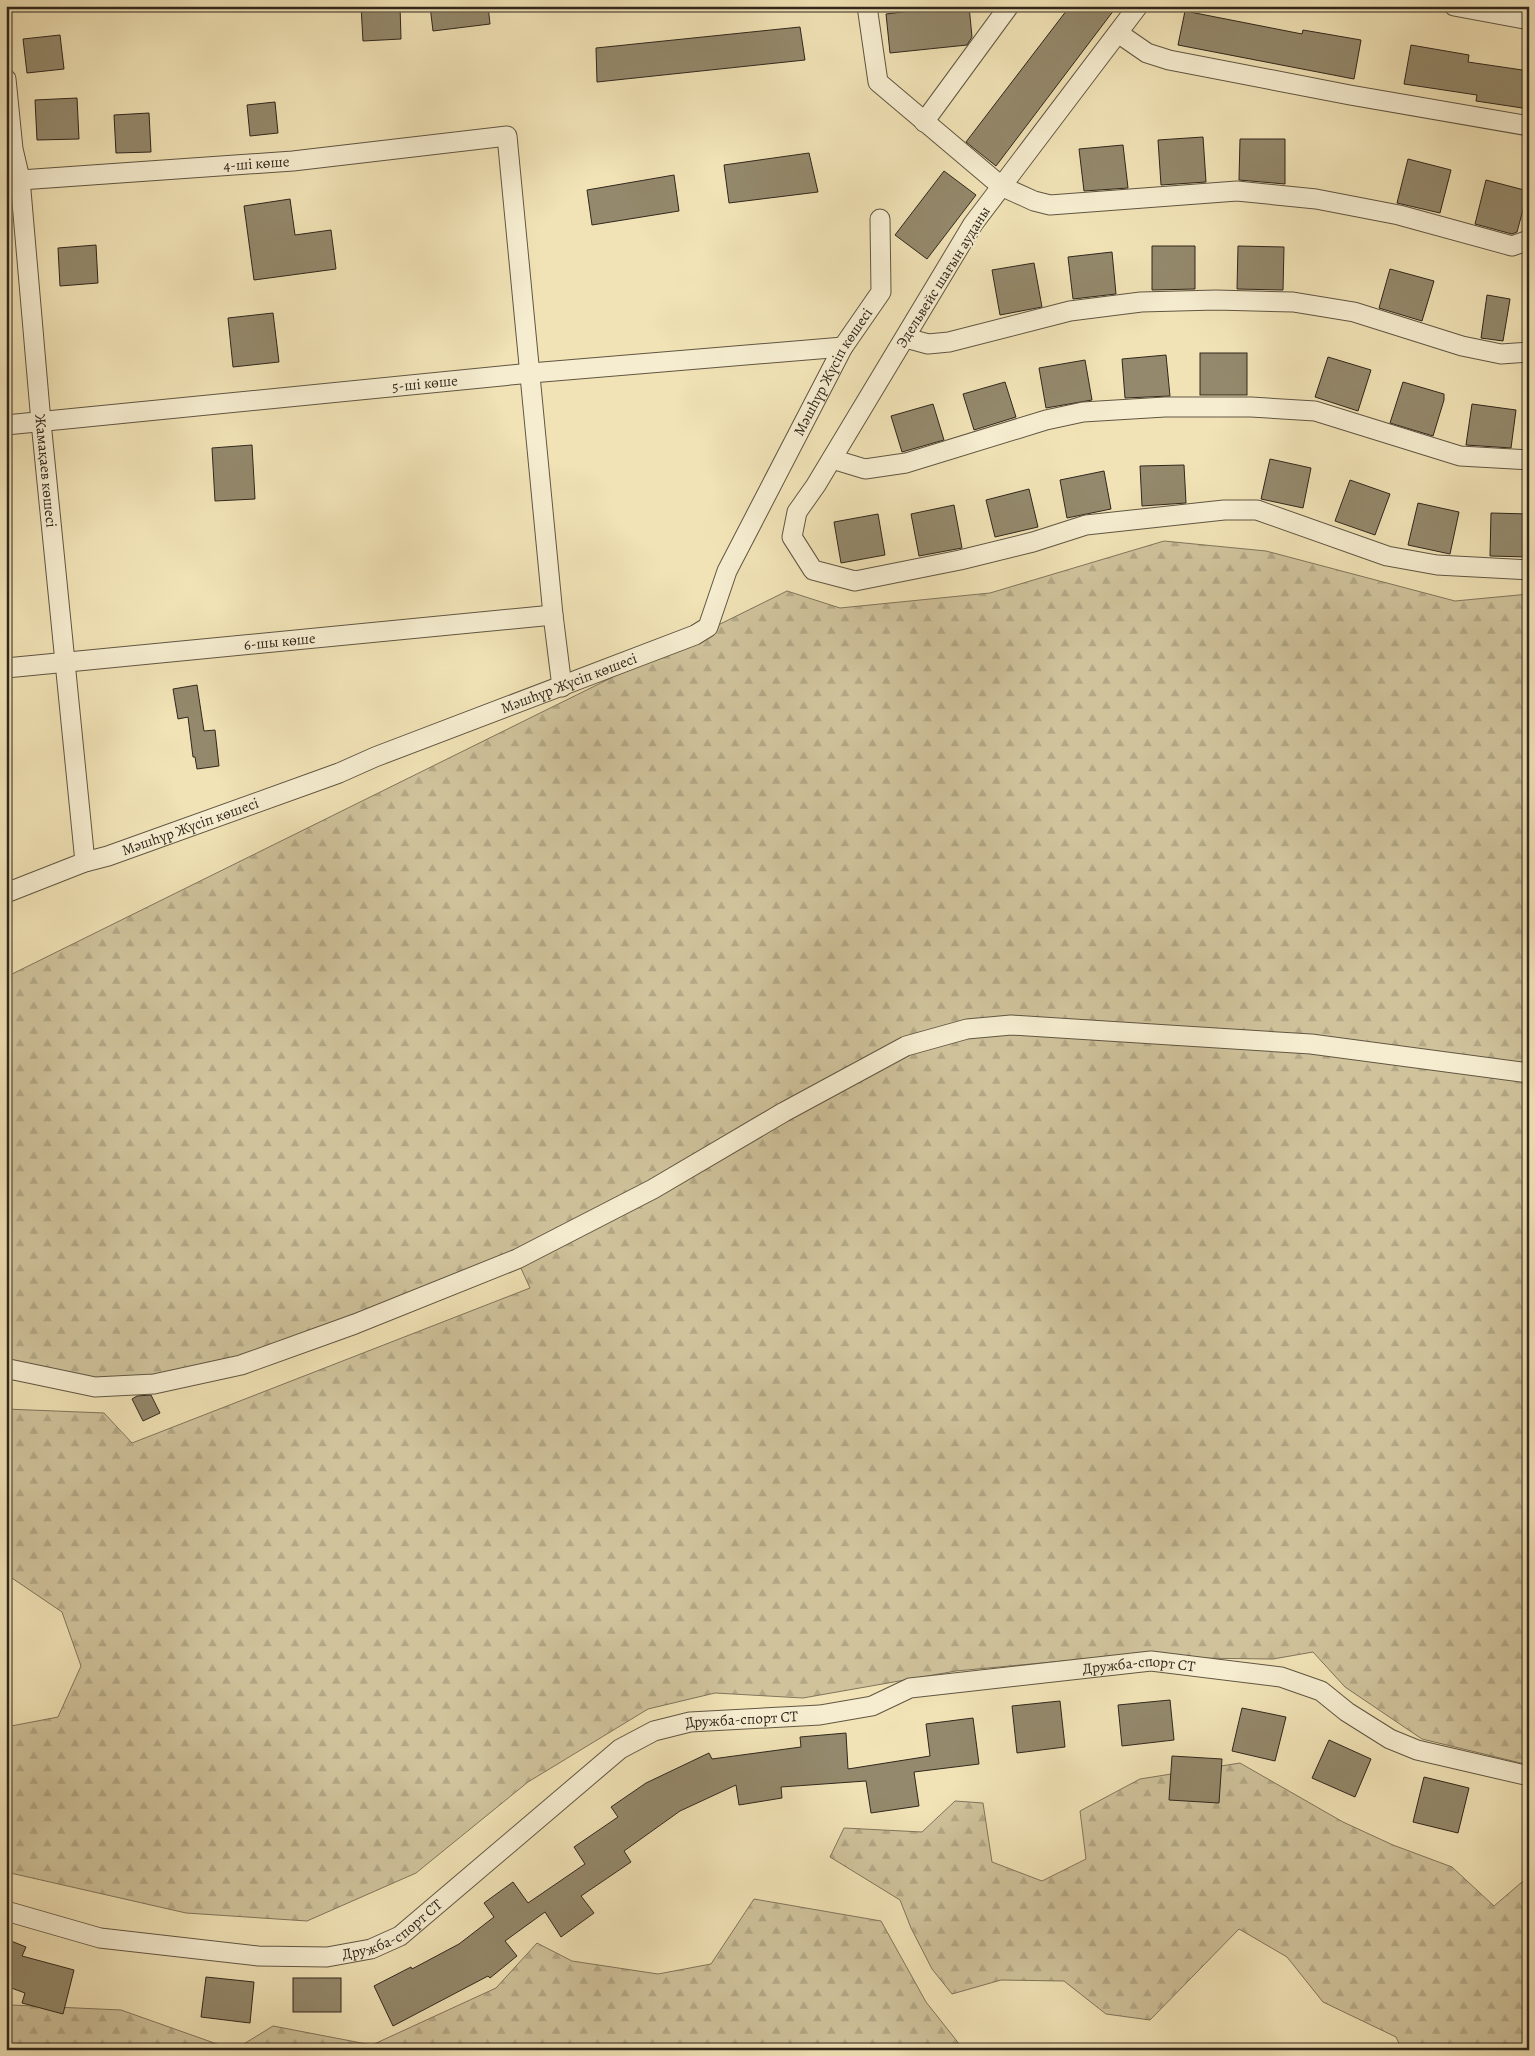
<svg xmlns="http://www.w3.org/2000/svg" width="1535" height="2056" viewBox="0 0 1535 2056" font-family="Alegreya,serif">
<style>
.forest{fill:url(#forest-firs);stroke:#80755c}
.building{fill:#94896c;stroke:#30271c}
.lines{fill:none;stroke-linecap:round;stroke-linejoin:round}
.minor-casing{stroke:#605642;stroke-width:21}
.minor{stroke:#f6edd0;stroke-width:19}
.labels{text-anchor:middle;stroke-width:4;stroke-linejoin:round;paint-order:stroke}
.street-label{font-size:15px;fill:#30271c;stroke:#f6edd0}
</style>
<defs>
<pattern id="forest-firs" width="22" height="20" patternUnits="userSpaceOnUse" patternTransform="scale(1.25)"><rect width="22" height="20" fill="#d0c39c"/><path d="M5 1l3.5 6h-7zM16 11l3.5 6h-7z" fill="#b3a886"/></pattern>
</defs>
<rect width="100%" height="100%" fill="#f1e3b6"/>
<filter id="stains"><feTurbulence type="fractalNoise" baseFrequency=".004" numOctaves="4"/><feColorMatrix values="0 0 0 0 .2 0 0 0 0 .09 0 0 0 0 .02 0 0 0 .5 -.17"/></filter>
<radialGradient id="worn" r=".72"><stop offset=".6" stop-color="#630" stop-opacity="0"/><stop offset="1" stop-color="#630" stop-opacity=".3"/></radialGradient>
<g class="forest">
<polygon points="1164,541 1266,551 1455,601 1529,594 1529,1765 1422,1739 1345,1687 1313,1652 1273,1659 1106,1657 956,1671 803,1698 715,1693 648,1709 528,1782 416,1873 307,1921 186,1913 6,1872 6,1727 58,1717 81,1666 62,1612 6,1574 6,1409 104,1413 132,1443 530,1288 514,1253 194,1375 6,1380 6,977 787,591 840,608 990,593"/>
<polygon points="1240,1763 1343,1822 1393,1845 1452,1867 1494,1906 1529,1876 1529,2050 1402,2050 1396,2037 1323,2002 1287,1957 1239,1929 1150,2020 1106,2014 1064,1981 1001,1980 952,1994 932,1969 911,1928 900,1900 830,1857 844,1828 922,1832 955,1801 983,1803 992,1862 1042,1881 1086,1859 1080,1811 1140,1779"/>
<polygon points="754,1899 881,1921 926,2002 964,2050 6,2050 6,2002 11,2005 121,2010 234,2050 273,2026 372,2045 496,1988 537,1943 572,1961 658,1974 711,1964"/>
</g>
<g class="building">
<polygon points="361,6 400,6 401,39 363,41"/>
<polygon points="430,6 488,6 490,24 433,31"/>
<polygon points="951,6 969,6 972,37 967,45 890,53 886,14"/>
<polygon points="1070,6 1117,6 996,166 966,142"/>
<polygon points="1185,11 1302,34 1303,30 1361,40 1354,79 1178,45"/>
<polygon points="800,27 805,60 597,82 596,48"/>
<polygon points="60,35 64,69 27,73 23,39"/>
<polygon points="1411,45 1469,55 1468,62 1529,71 1529,109 1476,101 1477,95 1404,84"/>
<polygon points="77,98 79,139 37,140 35,100"/>
<polygon points="275,102 278,133 250,136 247,105"/>
<polygon points="149,113 151,152 116,153 114,115"/>
<polygon points="1203,137 1206,182 1161,185 1158,140"/>
<polygon points="1240,139 1285,139 1285,184 1239,180"/>
<polygon points="1123,145 1128,188 1084,191 1079,149"/>
<polygon points="809,153 818,192 729,203 724,165"/>
<polygon points="1408,159 1451,170 1440,213 1397,203"/>
<polygon points="944,171 976,195 927,259 895,235"/>
<polygon points="674,175 679,211 592,225 587,190"/>
<polygon points="1486,180 1528,191 1517,232 1512,234 1475,224"/>
<polygon points="290,199 295,235 331,230 336,269 254,280 244,206"/>
<polygon points="96,245 98,283 60,286 58,248"/>
<polygon points="1152,246 1195,246 1195,289 1152,290"/>
<polygon points="1238,246 1284,247 1283,290 1237,289"/>
<polygon points="1112,252 1116,294 1073,299 1068,257"/>
<polygon points="1034,263 1042,307 1000,315 992,270"/>
<polygon points="1390,269 1434,281 1422,321 1379,308"/>
<polygon points="1487,295 1510,299 1503,341 1481,338"/>
<polygon points="273,313 279,362 233,367 228,318"/>
<rect x="1200" y="353" width="47" height="42"/>
<polygon points="1166,355 1170,396 1125,398 1122,359"/>
<polygon points="1328,357 1371,370 1358,411 1315,397"/>
<polygon points="1085,360 1092,400 1046,408 1039,368"/>
<polygon points="1005,382 1016,417 974,430 963,394"/>
<polygon points="1403,382 1444,394 1444,400 1433,436 1390,423"/>
<polygon points="933,404 944,440 902,452 891,416"/>
<polygon points="1472,404 1516,410 1511,448 1466,445"/>
<polygon points="252,445 255,499 215,501 212,448"/>
<polygon points="1270,459 1311,468 1303,508 1261,499"/>
<polygon points="1184,465 1186,503 1142,506 1140,466"/>
<polygon points="1104,471 1111,509 1067,518 1060,480"/>
<polygon points="1350,480 1390,494 1375,535 1335,521"/>
<polygon points="1029,489 1038,527 995,537 986,500"/>
<polygon points="1418,503 1459,512 1450,554 1408,545"/>
<polygon points="954,505 962,548 919,556 911,514"/>
<polygon points="1491,513 1529,514 1529,557 1490,556"/>
<polygon points="878,514 885,555 841,563 834,522"/>
<polygon points="197,685 204,731 215,730 219,766 197,769 195,757 193,757 188,717 178,719 173,689"/>
<polygon points="151,1395 160,1413 143,1421 132,1399 137,1396"/>
<polygon points="1170,1700 1174,1740 1122,1746 1118,1705"/>
<polygon points="1060,1701 1065,1747 1017,1753 1012,1706"/>
<polygon points="1242,1708 1286,1717 1275,1761 1232,1751"/>
<polygon points="973,1718 979,1764 914,1772 919,1806 871,1813 866,1781 781,1787 782,1798 739,1805 736,1785 680,1811 624,1851 631,1862 581,1896 594,1913 561,1937 545,1912 505,1941 517,1956 490,1978 488,1976 393,2026 374,1986 411,1967 412,1969 459,1944 494,1917 484,1903 513,1882 528,1903 585,1864 574,1847 618,1817 611,1807 646,1783 709,1753 712,1759 801,1747 800,1737 846,1733 848,1769 930,1756 926,1724"/>
<polygon points="1329,1740 1371,1759 1355,1797 1312,1778"/>
<polygon points="1172,1756 1222,1759 1219,1803 1169,1800"/>
<polygon points="1424,1777 1469,1788 1458,1833 1413,1822"/>
<polygon points="6,1939 26,1947 22,1956 74,1970 63,2014 22,2003 25,1993 6,1986"/>
<polygon points="206,1977 254,1982 250,2023 201,2017"/>
<rect x="293" y="1978" width="48" height="34"/>
</g>
<g class="lines">
<g class="minor-casing">
<g id="minor">
<polyline points="867,6 878,82 1001,186 1034,201 1050,205 1237,191 1316,199 1399,215 1512,246 1529,240"/>
<polyline points="1138,6 973,224 816,485 797,512 792,537 813,570 855,581 960,560 1033,542 1086,525 1224,510 1257,510 1387,556 1437,565 1529,570"/>
<polyline points="1454,6 1529,20"/>
<polyline points="1118,33 1147,53 1169,60 1350,95 1529,126"/>
<path id="s1" d="M6,79L13,149L20,179L41,422L85,862"/>
<polyline points="924,122 1009,6"/>
<path id="s2" d="M6,181L293,161L507,136L553,615L562,687"/>
<polyline points="906,338 928,344 949,342 1070,311 1141,302 1216,300 1293,302 1354,312 1462,346 1501,354 1529,352"/>
<path id="s3" d="M6,425L531,373L843,347"/>
<polyline points="832,459 865,469 906,463 1046,420 1083,412 1165,407 1251,407 1315,411 1460,456 1529,460"/>
<path id="s4" d="M6,668L553,615"/>
<path id="s5" d="M6,893L85,862L108,856L339,773L375,757L695,635L708,627L727,571L843,347L881,292L880,219"/>
<polyline points="9,1369 95,1387 154,1384 241,1365 355,1324 517,1259 653,1189 784,1112 906,1046 967,1029 1011,1025 1311,1044 1529,1073"/>
<path id="s6" d="M6,1911L100,1938L258,1956L327,1957L371,1949L400,1936L620,1749L654,1731L690,1722L820,1715L872,1706L910,1688L1151,1661L1281,1677L1321,1691L1347,1712L1390,1739L1417,1750L1529,1776"/>
</g>
</g>
<use href="#minor" class="minor"/>
</g>
<g class="labels">
<g class="street-label">
<text dy="5" stroke="none"><textPath href="#s2" startOffset="251">4-ші көше</textPath></text>
<text transform="translate(943 277) rotate(-58)" y="5">Эдельвейс шағын ауданы</text>
<text dy="5" stroke="none"><textPath href="#s5" startOffset="1036">Мәшhүр Жүсіп көшесі</textPath></text>
<text dy="5" stroke="none"><textPath href="#s3" startOffset="421">5-ші көше</textPath></text>
<text dy="5" stroke="none"><textPath href="#s1" startOffset="394">Жамақаев көшесі</textPath></text>
<text dy="5" stroke="none"><textPath href="#s4" startOffset="275">6-шы көше</textPath></text>
<text dy="5" stroke="none"><textPath href="#s5" startOffset="601">Мәшhүр Жүсіп көшесі</textPath></text>
<text dy="5" stroke="none"><textPath href="#s5" startOffset="196">Мәшhүр Жүсіп көшесі</textPath></text>
<text dy="5" stroke="none"><textPath href="#s6" startOffset="1222">Дружба-спорт СТ</textPath></text>
<text dy="5" stroke="none"><textPath href="#s6" startOffset="818">Дружба-спорт СТ</textPath></text>
<text dy="5" stroke="none"><textPath href="#s6" startOffset="398">Дружба-спорт СТ</textPath></text>
</g>
</g>
<rect width="1535" height="2056" fill="none" stroke="#f1e3b6" stroke-width="25"/>
<rect x="8" y="8" width="1520" height="2041" fill="none" stroke="#30271c" stroke-width="2.5"/>
<rect x="12" y="12" width="1510" height="2031" fill="none" stroke="#30271c"/>
<rect width="100%" height="100%" filter="url(#stains)"/>
<rect width="100%" height="100%" fill="url(#worn)"/>
</svg>
